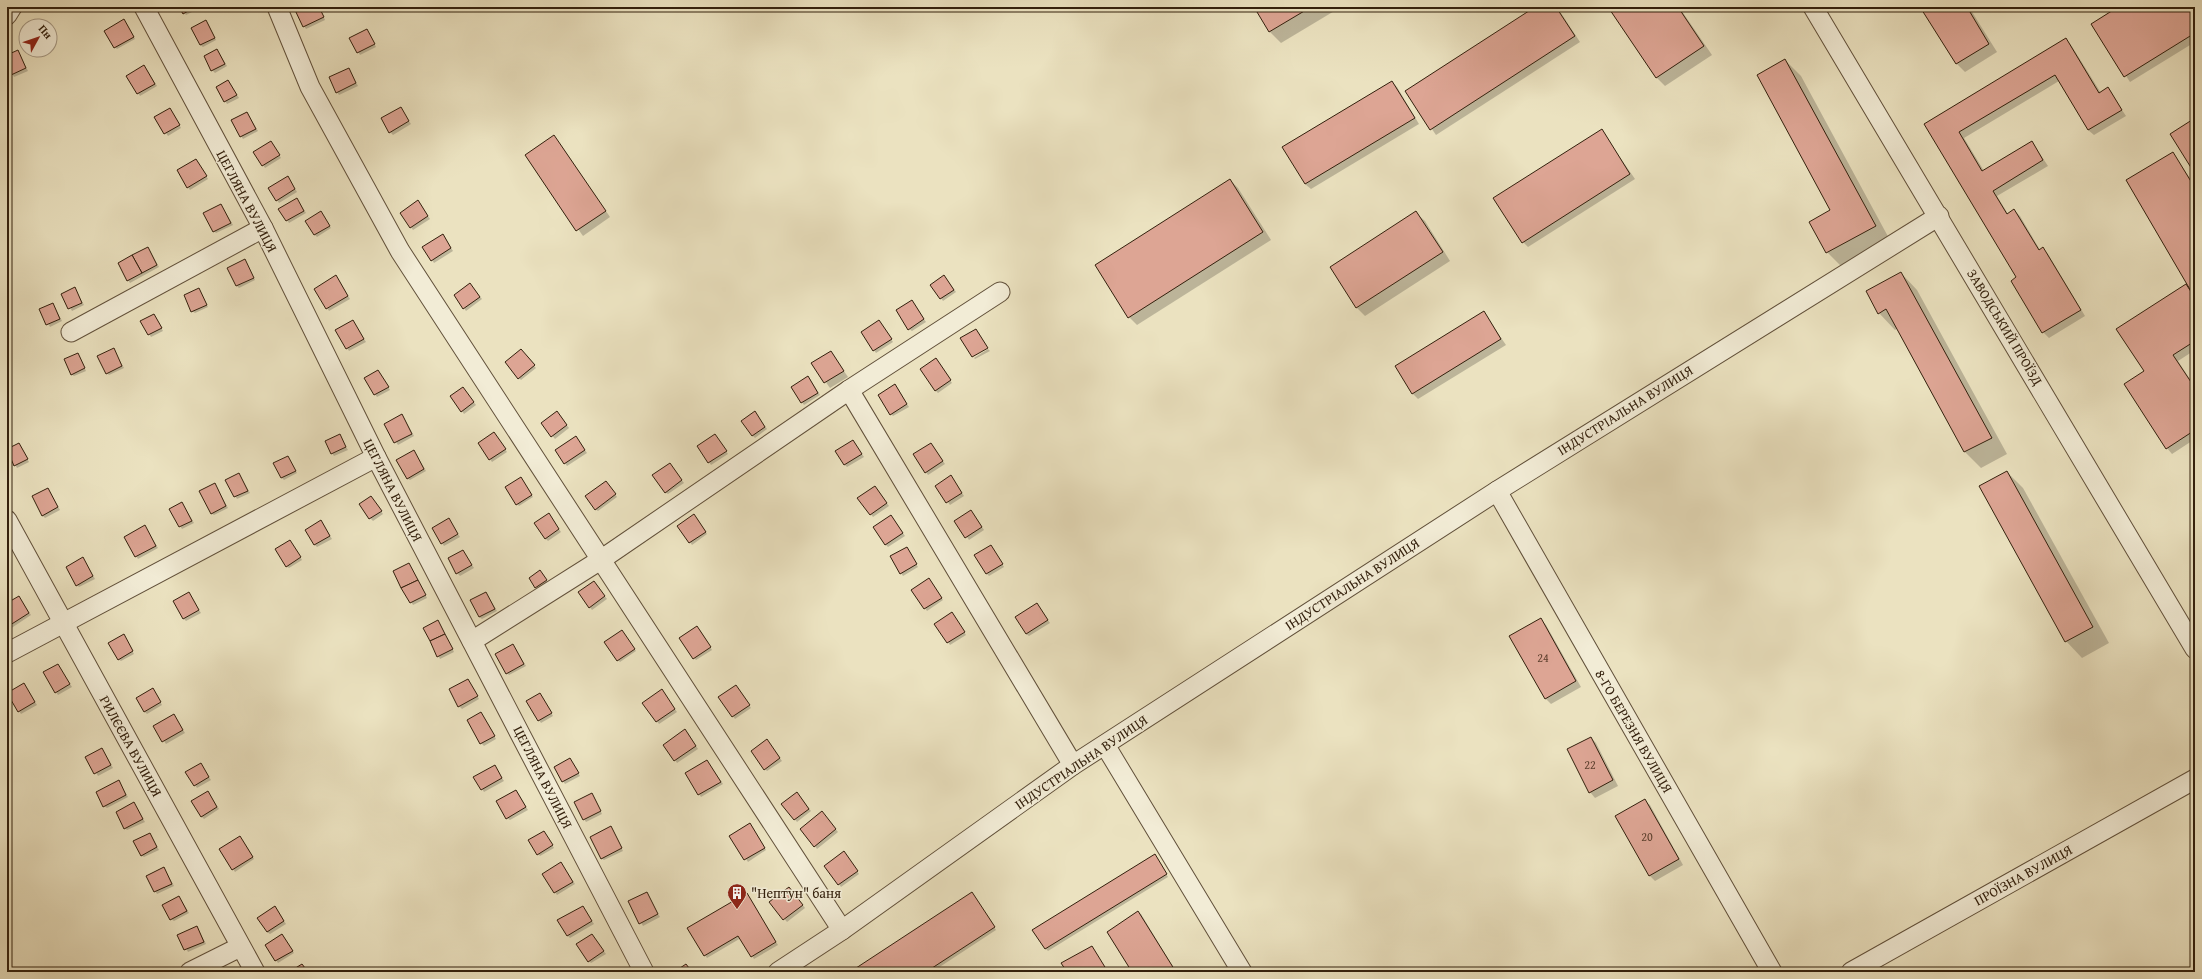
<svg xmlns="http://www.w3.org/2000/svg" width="2202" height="979" viewBox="0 0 2202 979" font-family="'Gentium Book Plus',serif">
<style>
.shadow{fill:#0003}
.building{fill:#dda594;stroke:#33200d}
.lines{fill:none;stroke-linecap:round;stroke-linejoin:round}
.street-casing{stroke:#61503a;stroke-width:21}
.street{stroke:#f2ecd6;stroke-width:19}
.labels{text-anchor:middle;stroke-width:3;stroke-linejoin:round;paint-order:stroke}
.number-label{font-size:12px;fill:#5e412f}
.street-label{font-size:14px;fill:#33200d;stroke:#f2ecd6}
.poi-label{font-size:14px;fill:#33200d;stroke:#f2ecd6;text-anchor:start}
</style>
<rect width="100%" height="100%" fill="#ebe2c0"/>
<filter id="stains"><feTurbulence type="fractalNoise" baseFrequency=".005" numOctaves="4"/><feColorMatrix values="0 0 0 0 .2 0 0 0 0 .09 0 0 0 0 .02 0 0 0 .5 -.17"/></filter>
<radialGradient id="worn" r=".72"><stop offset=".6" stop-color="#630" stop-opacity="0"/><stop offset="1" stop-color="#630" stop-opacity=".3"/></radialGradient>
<g class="shadow">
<polygon points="180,7 202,7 186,15"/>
<polygon points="305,7 319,7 325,20 306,29 304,26"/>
<polygon points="1255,7 1341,7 1281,43 1270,32"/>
<polygon points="1536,7 1557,7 1580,42 1436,135 1406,91"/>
<polygon points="1609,7 1679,7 1712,55 1665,86 1657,78"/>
<polygon points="1922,7 1969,7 1997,52 1965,72 1957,64"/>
<polygon points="2120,7 2195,7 2195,42 2130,82 2092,24"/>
<polygon points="124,20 135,39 117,49 115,47"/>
<polygon points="208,24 216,40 203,47 200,45"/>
<polygon points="369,33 376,47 360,55 351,39"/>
<polygon points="2066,39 2071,45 2101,93 2108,89 2126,116 2094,135 2088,130 2059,81 1964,138 1984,171 2032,142 2048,166 1997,196 2008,214 2014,210 2020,216 2040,250 2042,248 2048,254 2085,316 2049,338 2043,332 2012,281 2018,278 1925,124"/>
<polygon points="217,50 227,66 215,73 212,70"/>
<polygon points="18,51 28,71 14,77 7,64 7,56"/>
<polygon points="1785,60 1801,76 1891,242 1843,268 1827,252 1831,211"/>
<polygon points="144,66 157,86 140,96 127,76"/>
<polygon points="349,69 358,86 339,95 337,92"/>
<polygon points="228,81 239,98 227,104 217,87"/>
<polygon points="1392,82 1397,87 1419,124 1311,189 1305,184"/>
<polygon points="400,108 411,124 393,135 390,132"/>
<polygon points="172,112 181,128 168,136 156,118"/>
<polygon points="247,113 258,131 243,139 241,136"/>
<polygon points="1601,130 1635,179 1528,247 1523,242"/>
<polygon points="554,136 610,217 583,236 526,155"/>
<polygon points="273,145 281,158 265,168 255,152"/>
<polygon points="2173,153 2195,186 2195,350 2178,361 2195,387 2195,439 2172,454 2167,448 2145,372 2118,330 2187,284"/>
<polygon points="196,160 208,179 190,190 188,187"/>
<polygon points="290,180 297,192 279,203 277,200"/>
<polygon points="1230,180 1238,188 1271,240 1137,325 1129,317"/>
<polygon points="299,202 306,213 289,223 280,209"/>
<polygon points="420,204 430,219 413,230 401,213"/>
<polygon points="221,205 233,225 216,233 214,231"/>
<polygon points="1416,213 1425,221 1450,261 1365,316 1357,308 1331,268"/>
<polygon points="323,215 331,228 317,237 314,234"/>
<polygon points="445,238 453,251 434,263 424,247"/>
<polygon points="150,251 159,267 130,283 128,280"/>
<polygon points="245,260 255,280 239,288 237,286"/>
<polygon points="1901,273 1917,290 2007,454 1981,468 1965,452 1898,328 1895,330 1879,313"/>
<polygon points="944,276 956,292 943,301 932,285"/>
<polygon points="338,279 350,299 329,311 315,289"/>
<polygon points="472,287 482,299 466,311 464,308"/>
<polygon points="74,288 84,305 72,311 62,294"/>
<polygon points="199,289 208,307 195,313 192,311"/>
<polygon points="53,304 62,321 50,327 40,310"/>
<polygon points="914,304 926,322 912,331 909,329"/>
<polygon points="1484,313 1506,345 1418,399 1412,393"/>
<polygon points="154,315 163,331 151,337 142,321"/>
<polygon points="353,321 366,342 349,351 336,330"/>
<polygon points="881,324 893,342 876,353 862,332"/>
<polygon points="113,349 124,368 109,375 107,373"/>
<polygon points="988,349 990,351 975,359 974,358"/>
<polygon points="831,352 848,377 830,388 813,364"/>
<polygon points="523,353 536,368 521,380 519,378"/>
<polygon points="78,354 86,371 74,376 71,374"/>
<polygon points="938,362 952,383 938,393 935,390"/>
<polygon points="378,371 390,390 377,397 365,379"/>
<polygon points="810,379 820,395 804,405 792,387"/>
<polygon points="463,388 476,405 464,414 462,411"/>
<polygon points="897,388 909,407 893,416 891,414"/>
<polygon points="559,415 569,428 555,439 542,423"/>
<polygon points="757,415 767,429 755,438 752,435"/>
<polygon points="404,418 414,436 398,445 385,424"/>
<polygon points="339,435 348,450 334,456 332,453"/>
<polygon points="715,435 728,454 711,465 709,462"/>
<polygon points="496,436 507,452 492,462 479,443"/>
<polygon points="576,437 587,453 567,466 556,450"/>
<polygon points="853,441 864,457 847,467 845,465"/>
<polygon points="19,444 29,462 17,468 7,450"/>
<polygon points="931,444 945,464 928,475 926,472"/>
<polygon points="414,451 426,471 410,480 407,478"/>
<polygon points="288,457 297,473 284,480 282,478"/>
<polygon points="672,467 684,483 668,494 665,492"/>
<polygon points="2007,472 2023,488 2109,643 2082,658 2066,641"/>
<polygon points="239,474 250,493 237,499 226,480"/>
<polygon points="953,479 964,496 950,505 936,486"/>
<polygon points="523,481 533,497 519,506 517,504"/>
<polygon points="215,485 228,508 214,515 211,513"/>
<polygon points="609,485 617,497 598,511 595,509"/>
<polygon points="48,489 60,510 45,518 42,515"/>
<polygon points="877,489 889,506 873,517 859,498"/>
<polygon points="371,497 383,514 373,521 370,518"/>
<polygon points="182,503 194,523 182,529 170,509"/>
<polygon points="973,513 984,530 969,540 956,521"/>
<polygon points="891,516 905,536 888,547 885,544"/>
<polygon points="551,517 561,532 548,541 545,538"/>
<polygon points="697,518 707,534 692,545 690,542"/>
<polygon points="449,520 460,537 444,546 442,543"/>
<polygon points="321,521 332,539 317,547 315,545"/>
<polygon points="145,527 158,548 138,559 125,538"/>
<polygon points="290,541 302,560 289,568 286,566"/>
<polygon points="906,548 918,567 903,576 901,573"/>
<polygon points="993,549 1004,567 989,576 987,574"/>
<polygon points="463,551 474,568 460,576 457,573"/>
<polygon points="83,558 95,579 79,587 77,585"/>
<polygon points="409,564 427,598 413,605 394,571"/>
<polygon points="543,574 548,583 538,589 536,587"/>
<polygon points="931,582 943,600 927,611 913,591"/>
<polygon points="596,584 607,599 592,610 579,593"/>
<polygon points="189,593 201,613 186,621 184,619"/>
<polygon points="486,593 497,611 482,619 479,617"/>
<polygon points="21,600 31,615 10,629 7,625 7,605"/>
<polygon points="1037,604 1050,623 1029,636 1026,634"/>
<polygon points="954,616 966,635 950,645 936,624"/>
<polygon points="1541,620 1546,625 1581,687 1551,704 1545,698"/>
<polygon points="438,621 454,652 440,659 424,628"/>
<polygon points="700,630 712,650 696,660 694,658"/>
<polygon points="624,634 636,651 620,662 618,660"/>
<polygon points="124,636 134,654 121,661 118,659"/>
<polygon points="513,646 526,666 509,675 507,673"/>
<polygon points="58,665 72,687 58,695 56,692"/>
<polygon points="468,680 479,699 462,709 459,706"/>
<polygon points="24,684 37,705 21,714 19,711"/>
<polygon points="738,689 751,708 735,719 720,697"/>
<polygon points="155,692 162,705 147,714 144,711"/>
<polygon points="664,693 677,712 659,724 644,703"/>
<polygon points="542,697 553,716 541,723 539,720"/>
<polygon points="481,713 496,739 484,746 481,743"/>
<polygon points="176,718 185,733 166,744 154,726"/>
<polygon points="688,733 698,749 677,763 675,760"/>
<polygon points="1591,738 1596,743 1618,786 1595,798 1590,792"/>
<polygon points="769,743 782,761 767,771 765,769"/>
<polygon points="102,749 113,768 98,776 87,757"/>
<polygon points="570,759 580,776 565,784 563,781"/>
<polygon points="707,761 723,784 701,797 686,773"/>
<polygon points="494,766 504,781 484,792 475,777"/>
<polygon points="203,767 211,780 197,788 187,773"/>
<polygon points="118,781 128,797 107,808 104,806"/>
<polygon points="208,792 219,809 204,819 201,816"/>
<polygon points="518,794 528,810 510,820 507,818"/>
<polygon points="799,796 811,811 797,822 783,804"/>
<polygon points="594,797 602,814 586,822 584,819"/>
<polygon points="1644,800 1650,805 1683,865 1655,881 1649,875"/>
<polygon points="134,804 145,822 127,830 125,828"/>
<polygon points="824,815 838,832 817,849 815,846"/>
<polygon points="611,827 623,851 604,860 601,858"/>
<polygon points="752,827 766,850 748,862 731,836"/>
<polygon points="544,832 554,848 540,856 538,854"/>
<polygon points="150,834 159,850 144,857 141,855"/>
<polygon points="242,840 254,859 235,872 233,869"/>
<polygon points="846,855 859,874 841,887 839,884"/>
<polygon points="1157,858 1168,877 1048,951 1046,949 1033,930"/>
<polygon points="561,863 575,884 557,895 543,874"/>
<polygon points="164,868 174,886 157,894 147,876"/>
<polygon points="791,890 805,908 787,922 771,902"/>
<polygon points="646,893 660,917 643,926 629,902"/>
<polygon points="747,894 778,945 754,959 741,938 707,958 705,955"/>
<polygon points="974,896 996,930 932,972 852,972"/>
<polygon points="179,897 189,913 174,921 171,919"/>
<polygon points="583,907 594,924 570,938 567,935"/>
<polygon points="277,910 286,924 270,934 267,932"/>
<polygon points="1138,912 1141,914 1176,972 1133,972"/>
<polygon points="197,927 206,944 188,952 179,935"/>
<polygon points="592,935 606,954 591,963 589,961"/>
<polygon points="282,936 294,953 278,963 266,945"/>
<polygon points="1745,969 1748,972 1739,972"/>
</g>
<g class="building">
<polygon points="179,7 195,7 183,14"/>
<polygon points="302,7 319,7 324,17 303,27 295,10"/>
<polygon points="1254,7 1311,7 1269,32"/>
<polygon points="1535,7 1556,7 1575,36 1430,130 1405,91"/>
<polygon points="1608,7 1678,7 1704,46 1656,78"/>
<polygon points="1920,7 1967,7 1989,44 1956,64"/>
<polygon points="2118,7 2195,7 2195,33 2124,77 2091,24"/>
<polygon points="124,19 134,37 114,48 104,31"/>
<polygon points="206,20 215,38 200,45 191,28"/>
<polygon points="367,29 375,44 357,53 349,38"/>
<polygon points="2066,38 2099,93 2108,87 2122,110 2088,130 2055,75 1959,132 1982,171 2032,141 2043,160 1993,191 2007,214 2014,209 2039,250 2043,247 2081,310 2042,333 2011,281 2016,277 1924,124"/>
<polygon points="217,49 225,64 211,71 204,56"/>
<polygon points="18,50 26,68 11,75 7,66 7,55"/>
<polygon points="1785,59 1876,226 1826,253 1809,222 1830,210 1757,75"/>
<polygon points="144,65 155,84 137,94 126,76"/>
<polygon points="349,68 356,83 336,93 329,77"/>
<polygon points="228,80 237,95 224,102 216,87"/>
<polygon points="1392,81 1415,118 1305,184 1282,147"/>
<polygon points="401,107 409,121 389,133 381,118"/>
<polygon points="170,108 180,125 164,134 154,117"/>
<polygon points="247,112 256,129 240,137 231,120"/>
<polygon points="2195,118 2195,174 2170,134"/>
<polygon points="1602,129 1630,174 1522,243 1493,198"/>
<polygon points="554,135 606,211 576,231 525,155"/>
<polygon points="271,141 280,155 262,166 253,152"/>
<polygon points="2173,152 2195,188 2195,298 2126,180"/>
<polygon points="196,159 207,176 187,188 177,170"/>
<polygon points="288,176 295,189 276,201 268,188"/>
<polygon points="1230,179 1263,232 1128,318 1095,265"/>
<polygon points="297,198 304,211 286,221 278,209"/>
<polygon points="418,200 428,216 410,228 400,213"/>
<polygon points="221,204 231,223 213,232 203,213"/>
<polygon points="321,211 330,226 314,235 305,221"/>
<polygon points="1416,211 1443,252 1356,308 1330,267"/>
<polygon points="443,234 451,248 431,261 422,247"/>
<polygon points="148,247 157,265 142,273 132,255"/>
<polygon points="132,255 142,273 127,281 118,263"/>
<polygon points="245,259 254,278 236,286 227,268"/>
<polygon points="1901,272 1992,438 1964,452 1886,309 1878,314 1866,291"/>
<polygon points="336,275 348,296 326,309 314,289"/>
<polygon points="944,275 954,290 940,299 930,285"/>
<polygon points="470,283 480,297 463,309 454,295"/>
<polygon points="2186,284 2195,298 2195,341 2173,355 2195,388 2195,430 2166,449 2124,384 2144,371 2116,329"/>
<polygon points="75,287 82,303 68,309 61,294"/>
<polygon points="199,288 207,305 191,312 184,295"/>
<polygon points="912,300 924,319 908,330 896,310"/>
<polygon points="53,303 60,319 46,325 39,309"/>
<polygon points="1484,311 1501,339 1412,394 1395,366"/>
<polygon points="154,314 162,328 148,335 140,321"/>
<polygon points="353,320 364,339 346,349 335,330"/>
<polygon points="879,320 892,339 873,351 861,332"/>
<polygon points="976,329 988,348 972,357 960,338"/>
<polygon points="114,348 122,366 106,374 97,356"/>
<polygon points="521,349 535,365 518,379 505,362"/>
<polygon points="831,351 844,371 824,383 811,363"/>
<polygon points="78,353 85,368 71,375 64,359"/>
<polygon points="936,358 951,380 935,391 920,369"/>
<polygon points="378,370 389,387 374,395 364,378"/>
<polygon points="808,376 818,393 801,403 791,387"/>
<polygon points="895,384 907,404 890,415 878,395"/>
<polygon points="463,387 474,402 461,412 450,396"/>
<polygon points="557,411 567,425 551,437 541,423"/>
<polygon points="755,411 765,427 752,436 741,421"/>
<polygon points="402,414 412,434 394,443 384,424"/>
<polygon points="494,432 506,449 489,460 478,443"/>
<polygon points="340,434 346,447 331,454 325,441"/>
<polygon points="715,434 727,451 708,463 697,446"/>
<polygon points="576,436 585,450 564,464 555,450"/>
<polygon points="853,440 862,454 844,465 835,451"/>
<polygon points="19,443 28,459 14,466 7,449"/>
<polygon points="931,443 943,461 925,473 913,454"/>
<polygon points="414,450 424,469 407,479 396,460"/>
<polygon points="288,456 296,471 281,478 273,463"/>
<polygon points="670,463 682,480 665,493 652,475"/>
<polygon points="2007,471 2093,627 2065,642 1979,486"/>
<polygon points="239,473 248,491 234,497 225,480"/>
<polygon points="951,475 962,493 946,503 935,486"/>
<polygon points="521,477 532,495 516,505 505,487"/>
<polygon points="606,481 616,494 595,510 585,496"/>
<polygon points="215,483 226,506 211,514 199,491"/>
<polygon points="875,486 887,503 870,515 857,498"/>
<polygon points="48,488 58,507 42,516 32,496"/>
<polygon points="371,496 382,511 369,519 359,504"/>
<polygon points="182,502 192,521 179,527 169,509"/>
<polygon points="971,510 982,527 965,538 954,521"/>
<polygon points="549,513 559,529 545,539 534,523"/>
<polygon points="694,514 706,532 689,543 677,526"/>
<polygon points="891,515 903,533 885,545 873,527"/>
<polygon points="449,518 458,534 441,544 432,528"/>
<polygon points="321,520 330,536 314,545 305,530"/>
<polygon points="145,525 156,546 135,557 124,537"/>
<polygon points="290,540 301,557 286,567 275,549"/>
<polygon points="991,545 1003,564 986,574 974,555"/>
<polygon points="907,547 917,564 900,574 890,556"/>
<polygon points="463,550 472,565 456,574 448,558"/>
<polygon points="83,557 93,576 76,586 66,567"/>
<polygon points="409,563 418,580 401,588 393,571"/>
<polygon points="540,570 547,580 535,588 529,578"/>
<polygon points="929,578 942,598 924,609 911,590"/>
<polygon points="418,580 426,595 410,603 401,588"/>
<polygon points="594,581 605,596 589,608 578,592"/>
<polygon points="189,592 199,610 183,619 173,601"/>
<polygon points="486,592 495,609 479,617 470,600"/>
<polygon points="19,596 29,613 7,627 7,603"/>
<polygon points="1037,603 1048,620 1026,634 1015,617"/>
<polygon points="952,612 965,632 947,643 934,624"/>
<polygon points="1541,618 1576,681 1545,699 1509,636"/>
<polygon points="438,620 445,634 430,641 423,628"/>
<polygon points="697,626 711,647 693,659 679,638"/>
<polygon points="622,630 635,649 617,661 604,642"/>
<polygon points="124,634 133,651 118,660 108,643"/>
<polygon points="445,634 453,649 437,657 430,641"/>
<polygon points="513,644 524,664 506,674 495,654"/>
<polygon points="58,664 70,684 55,693 43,672"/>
<polygon points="468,679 478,696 458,707 449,689"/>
<polygon points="24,683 35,702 18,712 7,693"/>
<polygon points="736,685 750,705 732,717 718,697"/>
<polygon points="153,688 161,702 144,712 136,698"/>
<polygon points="662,689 675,709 656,722 642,703"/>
<polygon points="540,693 552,713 538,721 526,701"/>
<polygon points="481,712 495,736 480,744 467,720"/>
<polygon points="174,714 183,730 162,742 153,726"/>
<polygon points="685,729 696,746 674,761 663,745"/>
<polygon points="1591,737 1613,780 1589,793 1567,749"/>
<polygon points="767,739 780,758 764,770 751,751"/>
<polygon points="102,748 111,765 94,774 85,757"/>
<polygon points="570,758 579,773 562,782 554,767"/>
<polygon points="707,760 721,782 698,795 685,773"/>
<polygon points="201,763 209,777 194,786 185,772"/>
<polygon points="495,765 502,778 481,790 473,777"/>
<polygon points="119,780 126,795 103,807 96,792"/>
<polygon points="516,790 526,807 506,819 496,801"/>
<polygon points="208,791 217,807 201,817 191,801"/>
<polygon points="797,792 809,809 794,820 781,804"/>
<polygon points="592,793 601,811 583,820 574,802"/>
<polygon points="1645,799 1679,859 1649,876 1615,816"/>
<polygon points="134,802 143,819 124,829 116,812"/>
<polygon points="822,811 836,829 814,847 800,829"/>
<polygon points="750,823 765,848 744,860 729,836"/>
<polygon points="611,826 622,848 601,859 590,837"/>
<polygon points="544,831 553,845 537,855 528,840"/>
<polygon points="150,833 157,847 141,856 133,841"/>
<polygon points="240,836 253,857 232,870 219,849"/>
<polygon points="844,851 858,871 838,885 824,866"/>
<polygon points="1155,854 1167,874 1045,949 1032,930"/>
<polygon points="561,862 573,882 554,893 542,874"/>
<polygon points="164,867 172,884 154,892 146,876"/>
<polygon points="789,887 803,905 783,920 769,902"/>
<polygon points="647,892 658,914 639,924 628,901"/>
<polygon points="972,892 995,927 926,972 850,972"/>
<polygon points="747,893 776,942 751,957 738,936 704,956 687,928"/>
<polygon points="179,896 187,911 170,920 162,905"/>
<polygon points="275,906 284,921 267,932 257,918"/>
<polygon points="583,906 592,921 567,936 557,920"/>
<polygon points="1138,911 1176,972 1132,972 1107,932"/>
<polygon points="197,926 204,942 184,950 177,935"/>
<polygon points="282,934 293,951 275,961 265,945"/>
<polygon points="592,934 604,951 588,962 576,944"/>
<polygon points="1092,946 1108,972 1067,972 1061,963"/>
<polygon points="302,964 308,972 289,972"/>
<polygon points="686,964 692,972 674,972"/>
</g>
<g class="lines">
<g class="street-casing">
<g id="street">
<polyline points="144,7 263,228 376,457 644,972"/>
<polyline points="277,7 310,87 400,251 842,930"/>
<polyline points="1813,7 2195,649"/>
<polyline points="7,15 12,7"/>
<polyline points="71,332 263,228"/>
<polyline points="849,390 1073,765"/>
<polyline points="1497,491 1772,972"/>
<polyline points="7,520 255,972"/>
<polyline points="472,641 602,559 849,390 1000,292"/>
<polyline points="7,653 376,457"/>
<polyline points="1105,745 1242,972"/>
<polyline points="190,972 240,947"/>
<polyline points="778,972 842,930 1073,765 1497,491 1939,216"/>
<polyline points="1851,972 2195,779"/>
</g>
</g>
<use href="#street" class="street"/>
</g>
<defs>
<g id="building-pin" transform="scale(1)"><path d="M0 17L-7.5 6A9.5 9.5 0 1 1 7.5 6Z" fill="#8f2418" stroke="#f2ecd6"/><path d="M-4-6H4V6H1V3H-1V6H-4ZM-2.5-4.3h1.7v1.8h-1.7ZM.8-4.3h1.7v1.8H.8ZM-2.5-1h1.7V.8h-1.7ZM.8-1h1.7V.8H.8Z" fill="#fff"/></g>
</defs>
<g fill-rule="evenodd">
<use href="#building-pin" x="737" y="893"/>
</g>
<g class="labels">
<g class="number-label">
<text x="1543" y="662">24</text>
<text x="1590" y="769">22</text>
<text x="1647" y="841">20</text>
</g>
<g class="street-label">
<text transform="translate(247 201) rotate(62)" y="5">ЦЕГЛЯНА ВУЛИЦЯ</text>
<text transform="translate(2005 327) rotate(59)" y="5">ЗАВОДСЬКИЙ ПРОЇЗД</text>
<text transform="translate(1625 410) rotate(-32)" y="5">ІНДУСТРІАЛЬНА ВУЛИЦЯ</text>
<text transform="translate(393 490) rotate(63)" y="5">ЦЕГЛЯНА ВУЛИЦЯ</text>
<text transform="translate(1352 584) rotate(-33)" y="5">ІНДУСТРІАЛЬНА ВУЛИЦЯ</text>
<text transform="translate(1634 731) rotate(60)" y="5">8-ГО БЕРЕЗНЯ ВУЛИЦЯ</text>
<text transform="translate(131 746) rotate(61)" y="5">РИЛЄЄВА ВУЛИЦЯ</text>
<text transform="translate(1081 762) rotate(-34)" y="5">ІНДУСТРІАЛЬНА ВУЛИЦЯ</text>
<text transform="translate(543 777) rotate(63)" y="5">ЦЕГЛЯНА ВУЛИЦЯ</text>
<text transform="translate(2023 875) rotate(-29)" y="5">ПРОЇЗНА ВУЛИЦЯ</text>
</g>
<g class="poi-label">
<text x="751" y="898">"Нептун" баня</text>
</g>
</g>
<rect width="2202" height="979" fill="none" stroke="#ebe2c0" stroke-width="24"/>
<rect x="8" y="8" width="2186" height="963" fill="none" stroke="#33200d" stroke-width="2"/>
<rect x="12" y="12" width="2178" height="955" fill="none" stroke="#33200d"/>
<g transform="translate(38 38) rotate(50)"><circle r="19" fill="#f2ecd6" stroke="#a69a86"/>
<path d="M0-3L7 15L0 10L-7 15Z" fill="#8f2418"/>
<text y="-6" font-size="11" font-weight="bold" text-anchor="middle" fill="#33200d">Пн</text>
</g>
<rect width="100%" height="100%" filter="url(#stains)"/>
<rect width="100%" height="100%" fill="url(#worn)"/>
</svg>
